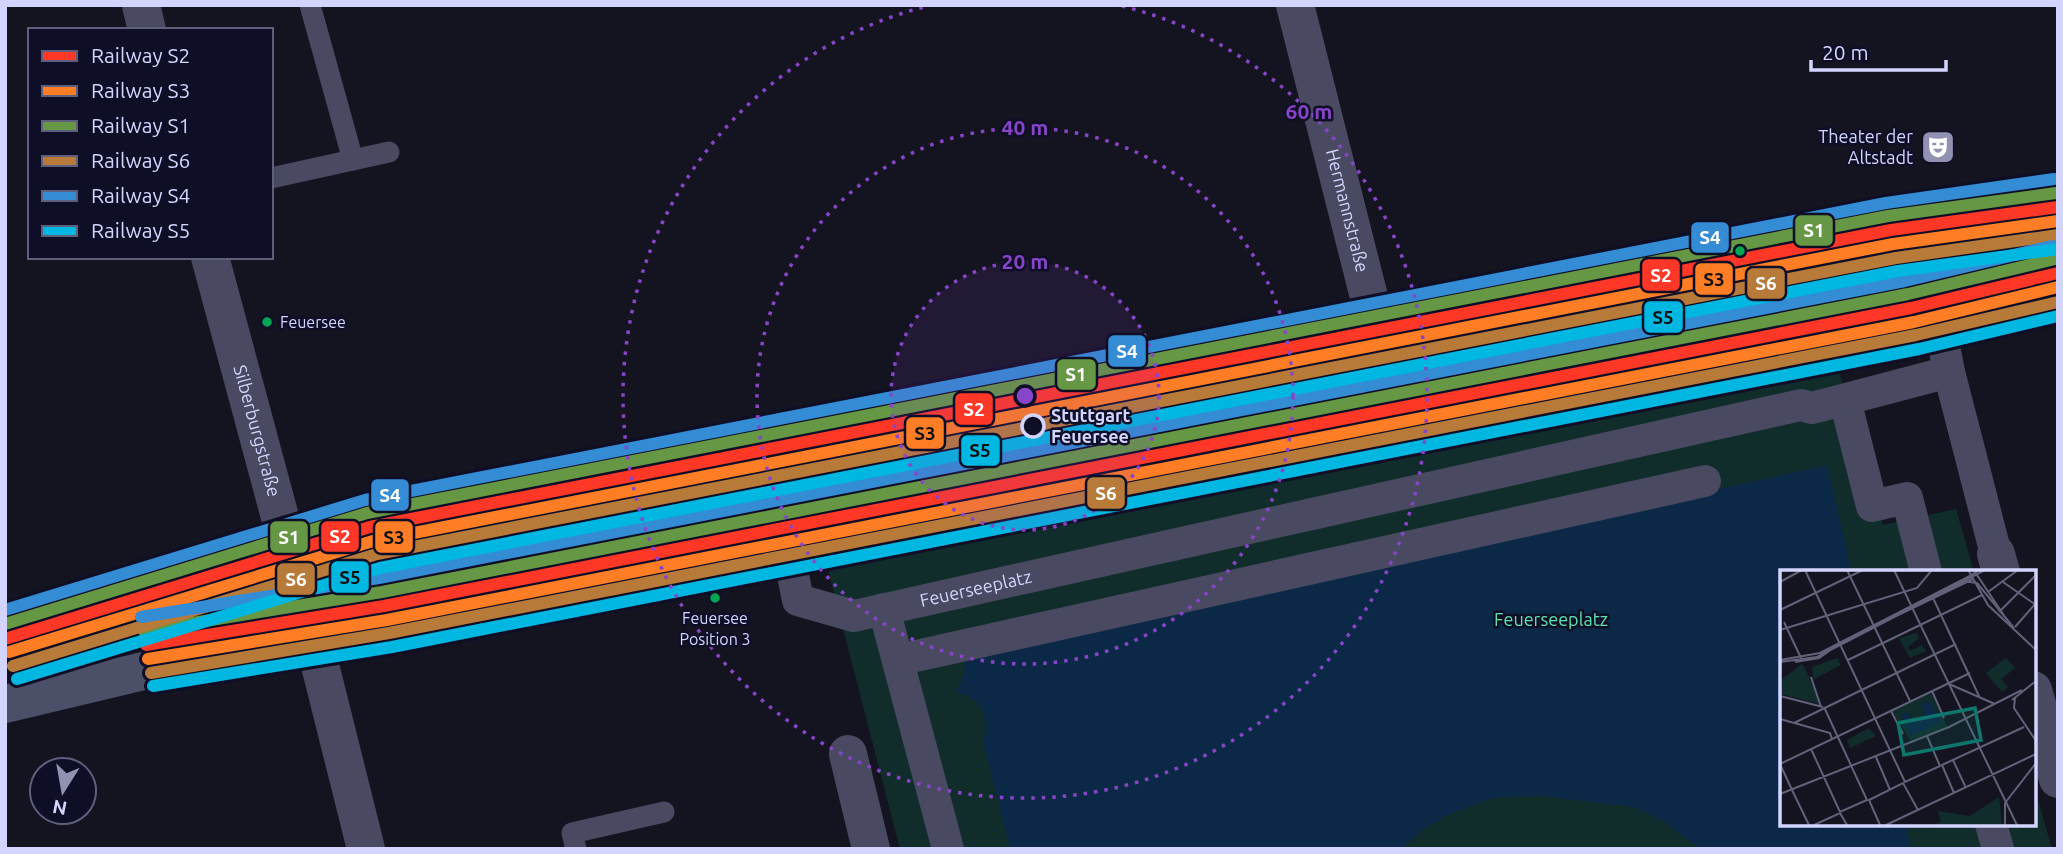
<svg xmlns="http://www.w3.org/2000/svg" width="2063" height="854" viewBox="0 0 2063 854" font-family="Ubuntu,sans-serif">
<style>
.green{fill:#112d2b}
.water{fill:#0b2846}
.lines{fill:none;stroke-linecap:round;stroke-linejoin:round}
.service{stroke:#494a62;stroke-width:21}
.pedestrian{stroke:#494a62;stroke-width:32}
.minor{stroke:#494a62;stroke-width:38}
.tertiary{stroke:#494a62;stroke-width:38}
.secondary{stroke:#4b4f68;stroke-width:38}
.rail-1-casing{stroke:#0f0e27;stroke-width:18}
.rail-2-casing{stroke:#0f0e27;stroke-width:18}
.rail-3-casing{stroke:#0f0e27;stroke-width:18}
.rail-4-casing{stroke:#0f0e27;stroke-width:18}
.rail-5-casing{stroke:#0f0e27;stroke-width:18}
.rail-6-casing{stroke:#0f0e27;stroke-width:18}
.rail-1{stroke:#ff3727;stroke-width:12}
.rail-2{stroke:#ff7d24;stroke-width:12}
.rail-3{stroke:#659745;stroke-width:12}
.rail-4{stroke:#b77a39;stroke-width:12}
.rail-5{stroke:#338cd4;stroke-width:12}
.rail-6{stroke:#00b7e1;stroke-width:12}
.ring{fill:none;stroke:#8845c9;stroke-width:3.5;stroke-dasharray:3.5 7}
.bus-dot{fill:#00a651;stroke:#0f0e27;stroke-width:2.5}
.stop-dot{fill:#0f0e27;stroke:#d4d5ff;stroke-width:3.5}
.labels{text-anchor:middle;stroke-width:5;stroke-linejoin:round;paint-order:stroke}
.bus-label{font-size:16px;fill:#d4d5ff;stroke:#0f0e27;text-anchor:start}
.poi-label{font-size:18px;fill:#d4d5ff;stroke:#0f0e27;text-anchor:end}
.street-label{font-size:18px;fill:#d4d5ff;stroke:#0f0e27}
.stop-label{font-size:18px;font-weight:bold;fill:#d4d5ff;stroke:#0f0e27;text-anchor:start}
.park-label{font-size:18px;fill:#5be4b1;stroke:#0f0e27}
.inset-road{fill:none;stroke:#61617a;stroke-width:2}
.view{fill:#0f766e;fill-opacity:0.15;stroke:#0f766e;stroke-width:3.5}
.inset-edge{fill:none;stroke:#d4d5ff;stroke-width:3.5}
.centre{fill:#8845c9;stroke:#0f0e27;stroke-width:3.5}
.ring-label{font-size:21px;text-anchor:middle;font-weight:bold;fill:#8845c9;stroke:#0f0e27;stroke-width:5;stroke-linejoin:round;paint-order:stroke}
.line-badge{stroke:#0f0e27;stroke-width:2.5}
.badge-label{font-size:19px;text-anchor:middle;font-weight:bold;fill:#fff}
.pale-badge-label{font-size:19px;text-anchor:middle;font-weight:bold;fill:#111}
</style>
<rect width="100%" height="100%" fill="#141421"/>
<polygon class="green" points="1826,326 1883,525 1956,509 1974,572 1781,572 1781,824 2033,824 2033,782 2052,849 900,849 821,543"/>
<path class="water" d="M1827,465L1852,572H1781V824H1906L1911,849H1700L1666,823L1634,807L1540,796L1492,798L1452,813L1422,830L1401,849H1010L983,741C989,729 985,707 973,699C969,696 962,694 957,692L964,673L965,656Z"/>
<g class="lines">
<g class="service">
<polyline points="310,5 353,160"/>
<polyline points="271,178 389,152"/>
<polyline points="576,849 572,833 664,812"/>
</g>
<g class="pedestrian">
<polyline points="1954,263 1960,301 1941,330 1949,372 1996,554"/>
<polyline points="1845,400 1872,506 1907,498 1926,572"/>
<path id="s1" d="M778,501L798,600L854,616L1801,405L1812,408L1949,372"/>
<polyline points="884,609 948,849"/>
<polyline points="898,660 1705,481"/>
<polyline points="1991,824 1998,849"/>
</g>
<g class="minor">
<path id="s2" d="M1295,5L1389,376"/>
<polyline points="1996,554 2001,572"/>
<polyline points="2033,690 2058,779"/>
<polyline points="848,754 871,849"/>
</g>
<g class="tertiary">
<polyline points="141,5 147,30"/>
<path id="s3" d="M210,257L323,677L366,849"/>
</g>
<g class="secondary">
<polyline points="5,648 117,621 229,604 305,608 778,501 1857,280 2058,243"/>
<polyline points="5,704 240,648 305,608"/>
</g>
<g class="rail-1-casing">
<g id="rail-1">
<polyline points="5,639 370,527 1891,230 2058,207"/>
<polyline points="146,645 384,606 1911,308 2058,273"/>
</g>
</g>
<g class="rail-2-casing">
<g id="rail-2">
<polyline points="9,652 373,541 1893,244 2058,221"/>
<polyline points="148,659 387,620 1914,322 2058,287"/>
</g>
</g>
<g class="rail-3-casing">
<g id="rail-3">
<polyline points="5,624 367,513 1888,216 2056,193"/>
<polyline points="144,631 382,592 1908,294 2055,259"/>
</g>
</g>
<g class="rail-4-casing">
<g id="rail-4">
<polyline points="13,666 377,554 1896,258 2058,235"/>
<polyline points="151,673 389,633 1916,335 2058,302"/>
</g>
</g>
<g class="rail-5-casing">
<g id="rail-5">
<polyline points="5,610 365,500 1886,203 2054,179"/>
<polyline points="141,617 379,578 1905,281 2052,246"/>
</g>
</g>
<g class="rail-6-casing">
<g id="rail-6">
<polyline points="17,679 380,568 1898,271 2058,249"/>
<polyline points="153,686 392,647 1919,349 2058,316"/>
</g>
</g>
<use href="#rail-1" class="rail-1"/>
<use href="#rail-2" class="rail-2"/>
<use href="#rail-3" class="rail-3"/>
<use href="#rail-4" class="rail-4"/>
<use href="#rail-5" class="rail-5"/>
<use href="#rail-6" class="rail-6"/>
</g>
<circle cx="1025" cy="396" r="134" fill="#8845c9" fill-opacity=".12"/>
<g class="ring">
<circle cx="1025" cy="396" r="134"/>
<circle cx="1025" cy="396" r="268"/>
<path d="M1122 6A402 402 0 1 1 928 6"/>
</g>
<defs>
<g id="theatre-square" transform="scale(1.75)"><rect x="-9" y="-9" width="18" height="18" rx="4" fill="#9191b1" stroke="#0f0e27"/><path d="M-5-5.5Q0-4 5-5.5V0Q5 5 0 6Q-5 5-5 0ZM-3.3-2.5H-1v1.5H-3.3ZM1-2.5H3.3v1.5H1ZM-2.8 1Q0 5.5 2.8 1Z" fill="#fff"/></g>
</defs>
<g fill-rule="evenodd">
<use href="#theatre-square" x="1938" y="147"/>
</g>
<g class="bus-dot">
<circle cx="1740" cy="251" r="6"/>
<circle cx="267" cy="322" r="6"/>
<circle cx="715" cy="598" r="6"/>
</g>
<circle class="stop-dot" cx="1033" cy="426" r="11"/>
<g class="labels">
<g class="bus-label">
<text x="280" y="328">Feuersee</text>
<text x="715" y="624" text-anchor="middle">Feuersee<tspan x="715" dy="21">Position 3</tspan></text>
</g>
<g class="poi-label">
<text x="1913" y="143">Theater der<tspan x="1913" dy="21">Altstadt</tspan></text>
</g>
<g class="street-label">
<text dy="6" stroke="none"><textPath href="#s2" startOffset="212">Hermannstraße</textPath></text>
<text dy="6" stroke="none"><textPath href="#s3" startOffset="180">Silberburgstraße</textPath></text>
<text dy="6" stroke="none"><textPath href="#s1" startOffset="284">Feuerseeplatz</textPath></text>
</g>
<g class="stop-label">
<text x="1051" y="422">Stuttgart<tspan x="1051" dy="21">Feuersee</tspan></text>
</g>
<g class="park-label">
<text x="1551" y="626">Feuerseeplatz</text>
</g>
</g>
<g transform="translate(1780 570)">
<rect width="256" height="256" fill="#141421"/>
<path d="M137,63L139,68L127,78L130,81L142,75L146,81L130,88L119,68ZM57,88L61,95L34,109L32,97ZM226,88L235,98L221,109L228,117L222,122L206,103ZM22,94L26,100L41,134L0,124V111ZM151,123L167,156L131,171L112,141ZM89,158L96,166L70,178L67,170ZM219,227L222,255H153L161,252L158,241L190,246Z" fill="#112d2b"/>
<path d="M150,131L161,153L130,166L121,145L127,142L132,151H140L144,144L141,135Z" fill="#0b2846"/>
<path class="inset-road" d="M25,0L125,212L160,196L147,166M67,0L130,131M114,0L237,255M199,0L191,5L208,35L256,80M195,2L227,50M182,11L197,13L234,58M0,12L22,0M223,12L256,35M208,22L238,0M153,28L199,126M0,40L83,0M219,42L256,5M4,52L21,88M235,57L255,34M0,60L137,18L152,0M0,90L40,83L182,10L191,5L188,0M68,90L202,25M0,92L37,87L205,0M15,92L39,88L62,72L193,9M31,107L41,137M169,114L215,134M152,121L164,148M0,126L43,137M235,128L234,138L256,171M232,130L256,111M111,141L123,164M0,149L50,163L52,169M14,153L176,74M31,179L60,242L87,230L44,137M96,187L110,220M173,190L186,218M12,220L0,194L190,103M12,220L29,255M174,223L162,195L244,157M0,224L169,157L242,120M34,255L60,243L67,255M100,255L89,230L123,213L138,240M106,255L256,184M225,255V233L256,193"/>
<path class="view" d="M195,138L201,170L124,185L118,153Z"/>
<rect width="256" height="256" class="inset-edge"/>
</g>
<circle cx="1025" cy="396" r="10" class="centre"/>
<g class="ring-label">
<text x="1309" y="119">60 m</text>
<text x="1025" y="135">40 m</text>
<text x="1025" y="269">20 m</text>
</g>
<g class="line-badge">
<rect x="1794" y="214" width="40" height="33" rx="7" fill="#659745"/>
<rect x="1690" y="221" width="40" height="33" rx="7" fill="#338cd4"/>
<rect x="1641" y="258" width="40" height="34" rx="7" fill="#ff3727"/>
<rect x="1694" y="262" width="40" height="34" rx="7" fill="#ff7d24"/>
<rect x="1746" y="267" width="40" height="33" rx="7" fill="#b77a39"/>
<rect x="1643" y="300" width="41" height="34" rx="7" fill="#00b7e1"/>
<rect x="1107" y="334" width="40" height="34" rx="7" fill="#338cd4"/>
<rect x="1056" y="358" width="41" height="33" rx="7" fill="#659745"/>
<rect x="954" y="392" width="40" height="34" rx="7" fill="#ff3727"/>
<rect x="905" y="416" width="40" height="34" rx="7" fill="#ff7d24"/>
<rect x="960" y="434" width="41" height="33" rx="7" fill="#00b7e1"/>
<rect x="1086" y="476" width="40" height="34" rx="7" fill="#b77a39"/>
<rect x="370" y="478" width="40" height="34" rx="7" fill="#338cd4"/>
<rect x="320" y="520" width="40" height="33" rx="7" fill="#ff3727"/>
<rect x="269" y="520" width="40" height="34" rx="7" fill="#659745"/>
<rect x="374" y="520" width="40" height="34" rx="7" fill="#ff7d24"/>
<rect x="330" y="560" width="40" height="34" rx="7" fill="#00b7e1"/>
<rect x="276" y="562" width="40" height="34" rx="7" fill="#b77a39"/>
</g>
<g class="badge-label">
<text x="1814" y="237">S1</text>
<text x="1710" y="244">S4</text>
<text x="1661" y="282">S2</text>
<text x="1766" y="290">S6</text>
<text x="1127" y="358">S4</text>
<text x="1076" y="381">S1</text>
<text x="974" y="416">S2</text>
<text x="1106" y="500">S6</text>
<text x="390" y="502">S4</text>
<text x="340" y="543">S2</text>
<text x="289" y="544">S1</text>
<text x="296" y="586">S6</text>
</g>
<g class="pale-badge-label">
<text x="1714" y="286">S3</text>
<text x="1663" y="324">S5</text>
<text x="925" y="440">S3</text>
<text x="980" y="457">S5</text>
<text x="394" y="544">S3</text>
<text x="350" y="584">S5</text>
</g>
<rect width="2063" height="854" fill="none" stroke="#d4d5ff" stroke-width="14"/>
<rect x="28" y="28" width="245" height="231" fill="#0f0e27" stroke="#5e5e7d" stroke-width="2"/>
<rect x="42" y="51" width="35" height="10" fill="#ff3727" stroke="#5e5e7d" stroke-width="2"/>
<text x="91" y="63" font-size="21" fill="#d4d5ff">Railway S2</text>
<rect x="42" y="86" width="35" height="10" fill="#ff7d24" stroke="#5e5e7d" stroke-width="2"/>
<text x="91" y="98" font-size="21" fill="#d4d5ff">Railway S3</text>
<rect x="42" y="121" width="35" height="10" fill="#659745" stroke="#5e5e7d" stroke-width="2"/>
<text x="91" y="133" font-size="21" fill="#d4d5ff">Railway S1</text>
<rect x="42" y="156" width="35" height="10" fill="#b77a39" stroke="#5e5e7d" stroke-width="2"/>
<text x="91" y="168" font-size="21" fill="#d4d5ff">Railway S6</text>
<rect x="42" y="191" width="35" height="10" fill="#338cd4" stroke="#5e5e7d" stroke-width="2"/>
<text x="91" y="203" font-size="21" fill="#d4d5ff">Railway S4</text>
<rect x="42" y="226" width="35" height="10" fill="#00b7e1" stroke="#5e5e7d" stroke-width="2"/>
<text x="91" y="238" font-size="21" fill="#d4d5ff">Railway S5</text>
<g transform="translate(63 791) rotate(191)"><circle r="33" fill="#0f0e27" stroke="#5e5e7d" stroke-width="2"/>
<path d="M0-5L12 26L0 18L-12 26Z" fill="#9191b1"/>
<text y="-10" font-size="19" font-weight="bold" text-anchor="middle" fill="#d4d5ff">N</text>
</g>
<path d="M1811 60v10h135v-10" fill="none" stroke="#d4d5ff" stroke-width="3.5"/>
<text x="1822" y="60" font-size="21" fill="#d4d5ff" stroke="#0f0e27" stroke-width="5" paint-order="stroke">20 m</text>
</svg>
